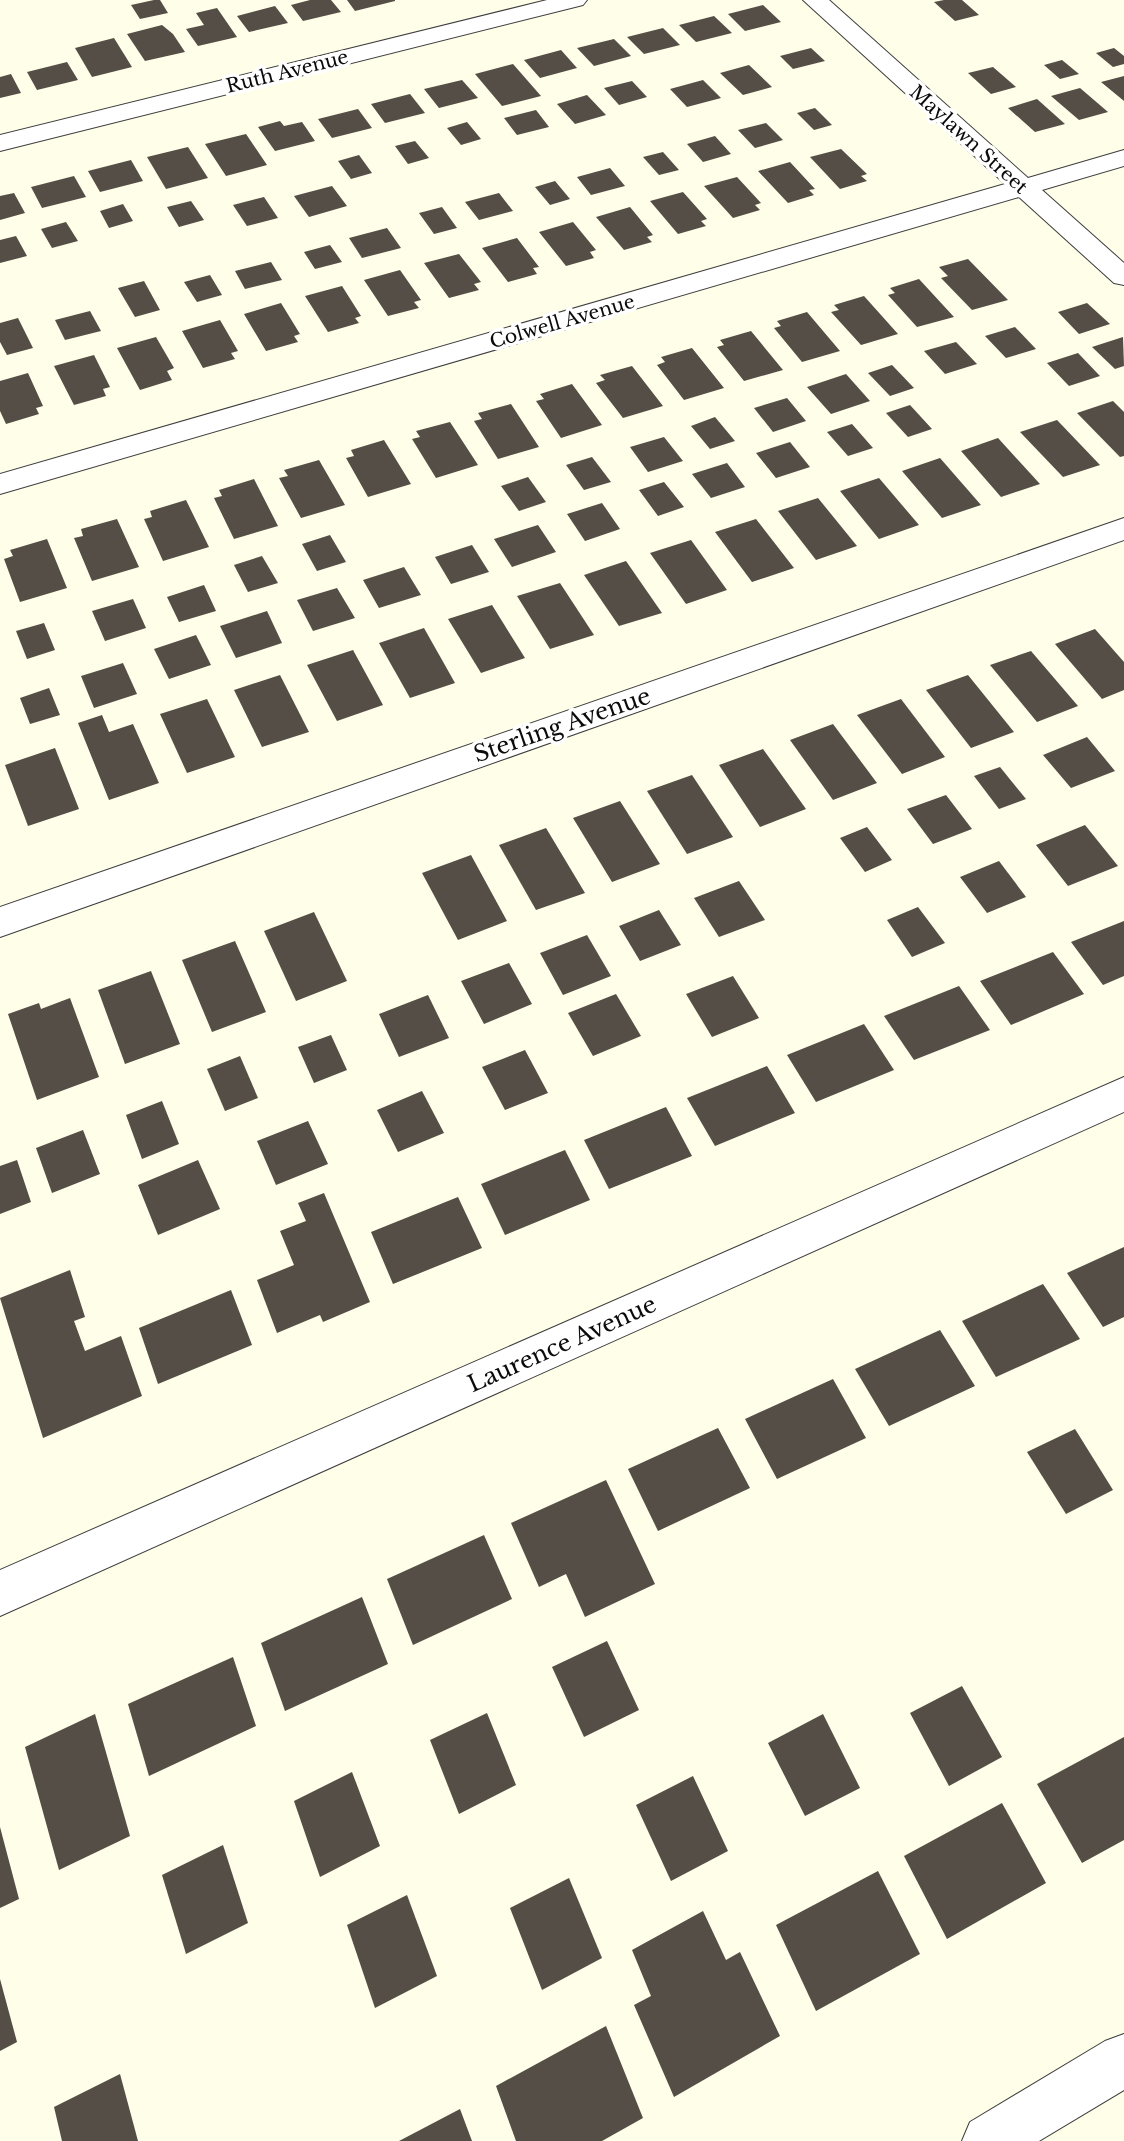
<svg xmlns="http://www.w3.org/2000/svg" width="1124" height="2141" viewBox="0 0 1124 2141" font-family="'Libre Baskerville',serif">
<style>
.building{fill:#544e46}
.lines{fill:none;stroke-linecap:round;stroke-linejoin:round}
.minor-casing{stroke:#3e3e3e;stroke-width:2}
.minor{fill:#fff;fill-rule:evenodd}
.labels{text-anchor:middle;stroke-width:7;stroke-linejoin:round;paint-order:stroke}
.far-street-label{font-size:19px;fill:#0b0b0b;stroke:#fff}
.street-label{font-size:23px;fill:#0b0b0b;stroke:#fff}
</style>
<rect width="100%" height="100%" fill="#fffee8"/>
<g class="building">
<polygon points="154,0 160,0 168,13 140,19 131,5"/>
<polygon points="310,0 331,0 341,12 303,21 291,5"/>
<polygon points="347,0 395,0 395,1 355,11"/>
<polygon points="944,0 962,0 979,15 955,21 934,2"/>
<polygon points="763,5 781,22 745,31 728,14"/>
<polygon points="275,6 288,23 249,32 237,16"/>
<polygon points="217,8 237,37 198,46 186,29 204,25 196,13"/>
<polygon points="714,16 732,33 696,42 679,25"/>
<polygon points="162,25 173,34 185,52 145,61 127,34"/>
<polygon points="663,28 680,45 644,54 627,37"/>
<polygon points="114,38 132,67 92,77 75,48"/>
<polygon points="614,39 631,56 594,66 577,48"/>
<polygon points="811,48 825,61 793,69 780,56"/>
<polygon points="1114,48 1124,56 1124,64 1113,67 1096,53"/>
<polygon points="561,50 577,68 540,78 524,60"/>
<polygon points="1062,60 1079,74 1060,79 1044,65"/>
<polygon points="67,62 78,80 37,90 27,72"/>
<polygon points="513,64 541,96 502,106 475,74"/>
<polygon points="749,65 772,87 743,95 720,73"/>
<polygon points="993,67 1016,87 991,94 968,73"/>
<polygon points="11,74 21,93 0,98 0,77"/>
<polygon points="1124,76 1124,101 1101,82"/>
<polygon points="462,80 478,98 439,108 424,89"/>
<polygon points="703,80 721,98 687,107 670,89"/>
<polygon points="632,81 647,97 619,105 604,88"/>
<polygon points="1080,88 1108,112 1079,120 1051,96"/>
<polygon points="410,94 425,113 385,123 371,104"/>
<polygon points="587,95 606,115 575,124 557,104"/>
<polygon points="1037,99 1065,124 1035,132 1008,108"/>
<polygon points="815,108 832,125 814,130 797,113"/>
<polygon points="358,109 372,128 332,138 318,119"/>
<polygon points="536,110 549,127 517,135 504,118"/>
<polygon points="280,121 284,126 302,122 315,141 275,151 258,127"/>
<polygon points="467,122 481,139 461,145 447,128"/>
<polygon points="766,123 783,140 755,148 738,130"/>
<polygon points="246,134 267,165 226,176 205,144"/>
<polygon points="715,136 731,154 703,162 687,144"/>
<polygon points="415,141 429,158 408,164 395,146"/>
<polygon points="188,147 208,178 166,189 147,157"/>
<polygon points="841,149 867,174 861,176 867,181 840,189 810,157"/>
<polygon points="663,152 679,170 659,175 643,157"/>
<polygon points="359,155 372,173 351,179 338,161"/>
<polygon points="131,160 143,181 100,192 88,171"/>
<polygon points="790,162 815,189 809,190 814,195 788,203 758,171"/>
<polygon points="610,168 625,186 591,195 577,177"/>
<polygon points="74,176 86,197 42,208 31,187"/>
<polygon points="737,177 761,203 755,205 760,210 733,218 704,186"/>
<polygon points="555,181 570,199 550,205 535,187"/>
<polygon points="332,186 347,206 309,217 294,196"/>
<polygon points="683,192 707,219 701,221 706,226 678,234 650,201"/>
<polygon points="14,193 25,213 0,220 0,196"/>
<polygon points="499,193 513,211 479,220 465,202"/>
<polygon points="264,197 278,218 247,226 233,205"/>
<polygon points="191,201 204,220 179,227 167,207"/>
<polygon points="123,204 133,221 109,228 100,211"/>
<polygon points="442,207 457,228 434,234 419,213"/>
<polygon points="630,207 653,235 647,237 652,242 624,250 596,217"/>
<polygon points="66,222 78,241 52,248 41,229"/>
<polygon points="573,222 596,250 590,252 594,258 566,266 539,232"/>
<polygon points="387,228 401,248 362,258 349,238"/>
<polygon points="16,236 27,256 0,263 0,240"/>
<polygon points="517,238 539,267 533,268 537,274 508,282 482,248"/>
<polygon points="330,245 342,262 315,269 304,252"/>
<polygon points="459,254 481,282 474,284 479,290 449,298 424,263"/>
<polygon points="968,259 1008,300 972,310 941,278 948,276 939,267"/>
<polygon points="271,262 282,280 245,289 235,271"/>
<polygon points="400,270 421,300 414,302 419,308 388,316 364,280"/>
<polygon points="210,275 222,295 197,302 184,282"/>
<polygon points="919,279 954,317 917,327 888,295 895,293 890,288"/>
<polygon points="144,281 160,310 135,317 118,288"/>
<polygon points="342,286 361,316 355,318 359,323 328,332 305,296"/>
<polygon points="864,296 898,334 861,345 831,312 839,310 834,305"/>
<polygon points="281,303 300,334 294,336 298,342 266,351 244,314"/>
<polygon points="1087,303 1110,324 1079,334 1058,312"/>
<polygon points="90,311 101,331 65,340 55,320"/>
<polygon points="807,312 840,351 802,362 774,328 781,326 777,321"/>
<polygon points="18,318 33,348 7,355 0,342 0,323"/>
<polygon points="220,320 238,351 231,353 235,359 203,368 182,331"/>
<polygon points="1015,327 1036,349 1006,358 985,336"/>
<polygon points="751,331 783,370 744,381 717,347 724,345 720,340"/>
<polygon points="156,337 174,368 167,371 172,380 140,390 117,348"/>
<polygon points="1123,337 1124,366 1115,369 1092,347"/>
<polygon points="956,342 977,364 945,374 924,351"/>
<polygon points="692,348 724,388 684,400 657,365 665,362 661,357"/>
<polygon points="1078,353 1100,376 1069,386 1047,363"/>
<polygon points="94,355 110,387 103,389 106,396 74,405 54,366"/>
<polygon points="892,365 914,388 890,396 868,373"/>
<polygon points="632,366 663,406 623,418 596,383 605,380 600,375"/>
<polygon points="28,373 43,406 36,408 39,414 6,424 0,411 0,381"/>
<polygon points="846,374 870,401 831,414 807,387"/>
<polygon points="572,384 602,425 561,438 536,401 544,399 540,394"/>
<polygon points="787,398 806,421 773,432 754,408"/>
<polygon points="1113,401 1124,412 1124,456 1120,457 1077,413"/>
<polygon points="511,404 539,447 498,459 474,421 482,419 478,413"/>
<polygon points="910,405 932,429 908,437 886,413"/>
<polygon points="715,417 735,441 710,449 691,426"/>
<polygon points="1057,420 1100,465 1063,477 1020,432"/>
<polygon points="450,422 478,465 436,478 412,439 420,437 416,431"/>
<polygon points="852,424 873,448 848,456 827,432"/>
<polygon points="664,437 683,461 648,472 630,447"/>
<polygon points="998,438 1040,484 1001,497 961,451"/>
<polygon points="384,440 411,484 368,497 346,458 354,456 351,450"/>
<polygon points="790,442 810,467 776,478 756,453"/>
<polygon points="592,457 611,482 584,490 566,465"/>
<polygon points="940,458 981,505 942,518 902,471"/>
<polygon points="319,460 345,505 301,518 279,478 288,476 284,470"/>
<polygon points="727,463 745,487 711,498 692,474"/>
<polygon points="528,477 546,502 519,511 501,486"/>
<polygon points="879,478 919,525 879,539 840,491"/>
<polygon points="254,479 278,526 234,539 214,498 222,496 219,490"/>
<polygon points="664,482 684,507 658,516 639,490"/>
<polygon points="818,498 857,546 816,560 778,511"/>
<polygon points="186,500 209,547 163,561 144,519 152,517 150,511"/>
<polygon points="602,503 620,529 585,541 567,514"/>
<polygon points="117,519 139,567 92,581 74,538 83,536 81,529"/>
<polygon points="756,519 794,568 752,582 715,532"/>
<polygon points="538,525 556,552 512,567 494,539"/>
<polygon points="330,535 346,562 317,571 302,544"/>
<polygon points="47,539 67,588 20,602 4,559 13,556 10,550"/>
<polygon points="691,540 727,590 686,604 650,553"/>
<polygon points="472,545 489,572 451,584 435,557"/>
<polygon points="262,556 278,583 248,592 234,565"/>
<polygon points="626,561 662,613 619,626 584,575"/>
<polygon points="404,567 421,595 379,608 363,580"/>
<polygon points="560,583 594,635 550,649 517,596"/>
<polygon points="204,585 216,611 179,622 167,597"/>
<polygon points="337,588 355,618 313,631 297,600"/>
<polygon points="133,599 146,628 105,641 92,611"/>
<polygon points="492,605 525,658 481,673 448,619"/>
<polygon points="267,611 282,643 236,658 220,626"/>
<polygon points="44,623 55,650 27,659 16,631"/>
<polygon points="424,628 455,683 410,698 379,643"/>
<polygon points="1095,629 1124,662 1124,690 1102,699 1055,644"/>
<polygon points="196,635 211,665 169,679 154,649"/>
<polygon points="353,650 383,705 337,721 307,665"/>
<polygon points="1031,651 1078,706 1037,722 990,665"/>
<polygon points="123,663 137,694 94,708 81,676"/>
<polygon points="280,675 309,732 262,747 234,690"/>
<polygon points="968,675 1014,732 971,748 926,690"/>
<polygon points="49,688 60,715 30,724 20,698"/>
<polygon points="207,699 235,757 187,773 160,714"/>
<polygon points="901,699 945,757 902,774 857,715"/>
<polygon points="102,715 109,732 133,724 159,783 109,800 78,723"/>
<polygon points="833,724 877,783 833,800 790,740"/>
<polygon points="1087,737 1115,771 1071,788 1043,755"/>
<polygon points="55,748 79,809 28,826 5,765"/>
<polygon points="763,749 806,809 760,827 719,765"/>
<polygon points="1000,767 1026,799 999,809 974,776"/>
<polygon points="692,775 733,837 687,854 647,791"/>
<polygon points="946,795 972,829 933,844 907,809"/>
<polygon points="620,801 660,864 612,882 573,818"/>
<polygon points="1085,825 1118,866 1068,886 1036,845"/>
<polygon points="867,827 892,860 865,872 840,838"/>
<polygon points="546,828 585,893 536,910 499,845"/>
<polygon points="471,855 507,921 458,940 422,873"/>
<polygon points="999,861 1026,897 987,913 960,877"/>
<polygon points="739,881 765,920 719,937 694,898"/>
<polygon points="918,907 945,943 912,957 887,920"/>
<polygon points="659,910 681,945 640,961 619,926"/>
<polygon points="314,912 347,981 296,1001 264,931"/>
<polygon points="1124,921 1124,976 1103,985 1071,942"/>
<polygon points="587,935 611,976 563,995 540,953"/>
<polygon points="235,941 266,1012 212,1032 182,960"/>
<polygon points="1053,952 1084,994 1011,1025 980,981"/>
<polygon points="509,963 532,1004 484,1024 461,981"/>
<polygon points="151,971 180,1044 125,1064 98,990"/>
<polygon points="733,976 759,1018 712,1037 686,994"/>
<polygon points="959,986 990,1030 914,1060 884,1016"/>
<polygon points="616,994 641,1036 593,1056 568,1013"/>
<polygon points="428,995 449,1038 399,1057 379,1014"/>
<polygon points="70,998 99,1077 37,1100 8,1014 39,1003 41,1009"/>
<polygon points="864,1024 894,1070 816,1102 787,1055"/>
<polygon points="331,1035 347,1070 314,1083 298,1047"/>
<polygon points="525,1050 548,1093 505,1110 482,1067"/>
<polygon points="240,1056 258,1098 225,1111 207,1069"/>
<polygon points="767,1066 795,1113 715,1146 687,1098"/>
<polygon points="422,1091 444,1133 398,1152 377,1110"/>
<polygon points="162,1101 179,1144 142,1159 126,1115"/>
<polygon points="666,1107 692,1156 609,1189 584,1140"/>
<polygon points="308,1121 328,1164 276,1185 257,1141"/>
<polygon points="83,1130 100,1174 52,1193 36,1148"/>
<polygon points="565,1150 590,1200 505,1235 481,1184"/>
<polygon points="17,1160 31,1202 0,1214 0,1166"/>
<polygon points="198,1160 220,1209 158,1235 138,1185"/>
<polygon points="324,1193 370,1302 323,1322 320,1315 277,1333 257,1280 294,1265 280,1231 306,1221 298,1203"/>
<polygon points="458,1197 482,1248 393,1284 371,1232"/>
<polygon points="1124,1247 1124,1317 1103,1327 1067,1273"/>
<polygon points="70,1270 85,1317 74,1321 85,1351 121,1336 142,1396 43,1438 0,1298"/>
<polygon points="1043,1284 1080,1339 996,1377 962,1321"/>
<polygon points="231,1290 252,1345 158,1384 139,1328"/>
<polygon points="940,1330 975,1386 889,1426 855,1369"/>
<polygon points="833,1379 866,1438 777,1479 745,1419"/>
<polygon points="718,1428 750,1488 658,1531 628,1469"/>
<polygon points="1075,1429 1113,1490 1066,1514 1027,1452"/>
<polygon points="606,1480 655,1584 585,1617 566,1574 539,1587 511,1523"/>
<polygon points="484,1535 512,1599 413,1645 387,1579"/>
<polygon points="362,1597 388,1664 285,1711 261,1643"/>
<polygon points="607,1641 639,1710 584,1737 552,1667"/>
<polygon points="233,1657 256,1726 149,1776 128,1704"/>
<polygon points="962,1686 1002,1757 949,1786 910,1713"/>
<polygon points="487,1713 516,1785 459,1814 430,1740"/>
<polygon points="95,1714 130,1836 59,1870 25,1747"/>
<polygon points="823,1714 860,1788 805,1816 768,1743"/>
<polygon points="1124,1737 1124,1840 1082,1863 1037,1784"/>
<polygon points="352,1772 380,1846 320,1877 294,1801"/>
<polygon points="693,1776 728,1851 671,1881 636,1805"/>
<polygon points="1002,1803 1046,1883 947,1939 904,1856"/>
<polygon points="0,1827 19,1899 0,1908"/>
<polygon points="223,1845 248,1923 186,1954 162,1875"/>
<polygon points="878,1871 920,1954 816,2011 776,1925"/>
<polygon points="569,1878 602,1958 542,1990 510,1908"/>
<polygon points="407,1895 437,1976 375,2008 347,1925"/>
<polygon points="703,1911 726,1960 740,1952 780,2036 674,2097 634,2005 651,1996 632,1950"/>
<polygon points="0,1979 17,2042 0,2051"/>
<polygon points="606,2026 643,2118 602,2141 516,2141 496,2086"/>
<polygon points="120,2074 138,2141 62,2141 54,2107"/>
<polygon points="460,2109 472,2141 399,2141"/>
</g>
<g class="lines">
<g class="minor-casing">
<g id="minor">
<polygon points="547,0 587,0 583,5 0,151 0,135"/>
<polygon points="803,0 829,0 1028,178 1124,150 1124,166 1042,190 1124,263 1124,285 1114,283 1019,197 0,494 0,474 1005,184"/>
<polygon points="1124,518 1124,540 0,937 0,907"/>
<polygon points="1124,1077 1124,1112 0,1616 0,1570"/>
<polygon points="1124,2034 1124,2090 1039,2141 962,2141 970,2122 1105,2041"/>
</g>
</g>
<use href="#minor" class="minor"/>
</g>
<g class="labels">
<g class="far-street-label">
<text transform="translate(287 71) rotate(-14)" y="7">Ruth Avenue</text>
<text transform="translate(969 139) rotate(42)" y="7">Maylawn Street</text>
<text transform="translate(562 321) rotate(-16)" y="7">Colwell Avenue</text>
</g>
<g class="street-label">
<text transform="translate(562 725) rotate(-19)" y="8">Sterling Avenue</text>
<text transform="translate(562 1344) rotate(-24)" y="8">Laurence Avenue</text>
</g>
</g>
</svg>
